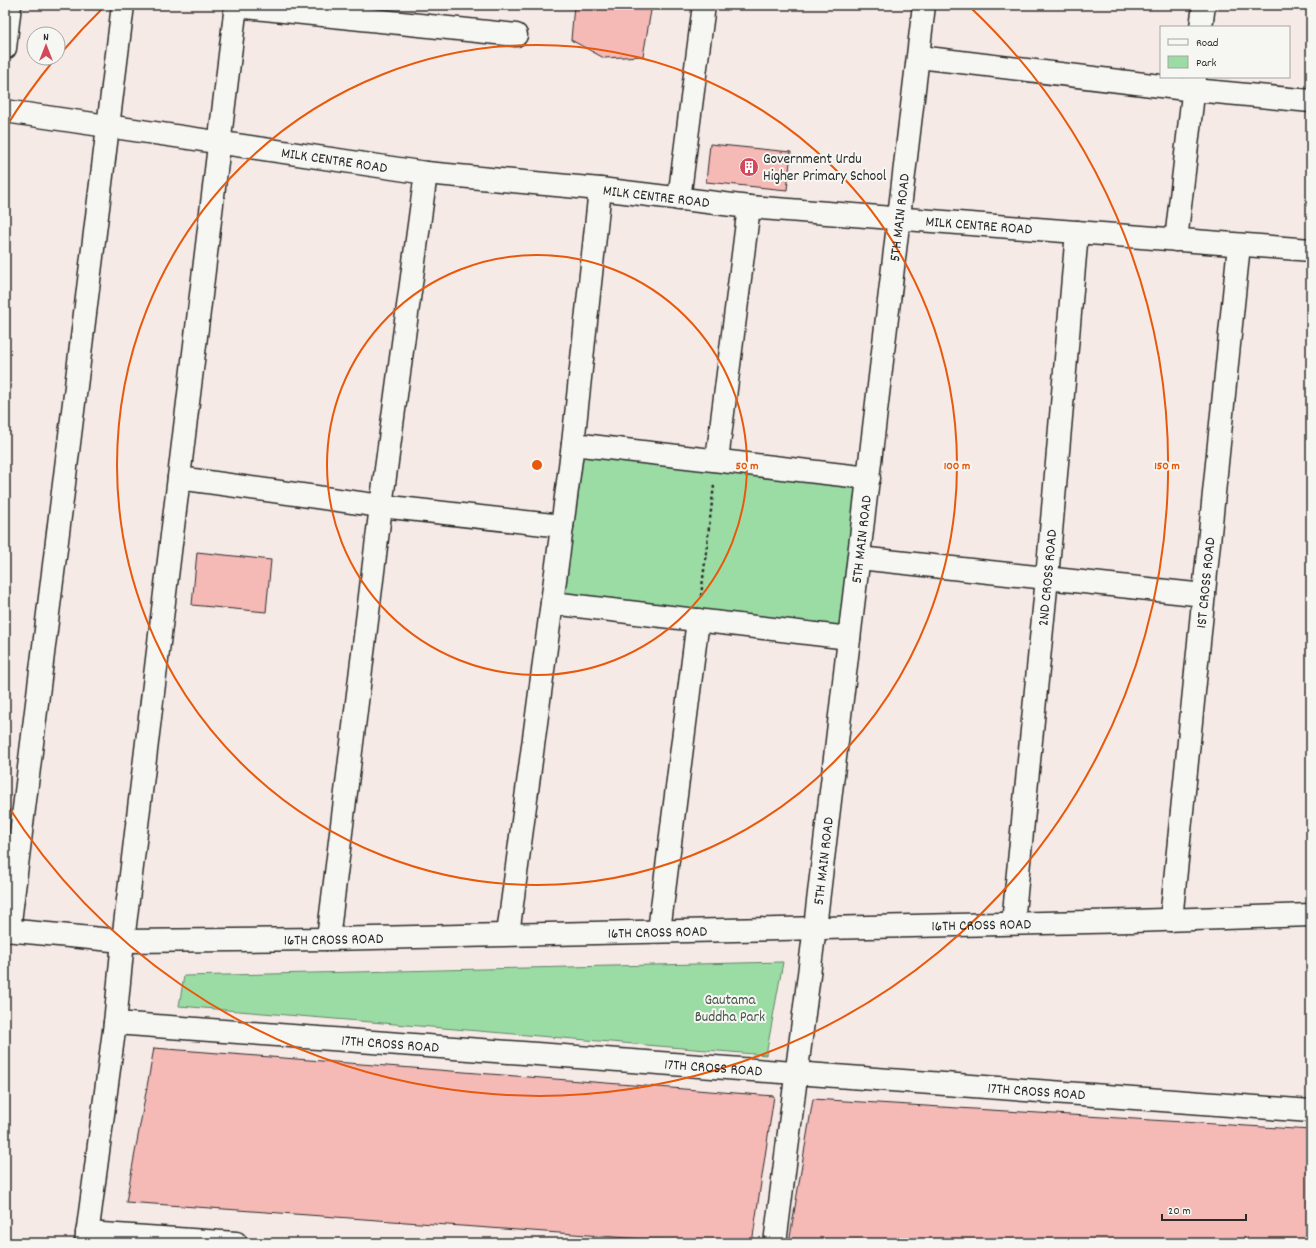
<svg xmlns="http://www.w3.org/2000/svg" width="1316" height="1248" viewBox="0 0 1316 1248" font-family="Dekko,sans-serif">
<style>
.green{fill:#9bdca5;stroke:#638468}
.building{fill:#f5b9b6;stroke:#2b2b2b}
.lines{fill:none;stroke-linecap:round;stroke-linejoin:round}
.street-casing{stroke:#2b2b2b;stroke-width:25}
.secondary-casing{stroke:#2b2b2b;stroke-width:25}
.path{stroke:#2b2b2b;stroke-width:2.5;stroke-dasharray:3 3;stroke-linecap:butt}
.street{stroke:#f6f6f2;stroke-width:22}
.secondary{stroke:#f6f6f2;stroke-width:22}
.ring{fill:none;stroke:#e8590c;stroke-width:2}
.labels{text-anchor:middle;stroke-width:4;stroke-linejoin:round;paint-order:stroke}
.poi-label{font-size:15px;fill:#2b2b2b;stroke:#f6f6f2;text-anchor:start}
.street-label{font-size:15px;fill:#2b2b2b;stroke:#f6f6f2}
.park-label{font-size:15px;fill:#47574a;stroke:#f6f6f2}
.centre{fill:#e8590c;stroke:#f6f6f2;stroke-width:2}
.ring-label{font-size:12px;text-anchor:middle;font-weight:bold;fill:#e8590c;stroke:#f6f6f2;stroke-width:4;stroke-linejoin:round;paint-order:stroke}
</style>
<rect width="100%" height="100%" fill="#f6eae6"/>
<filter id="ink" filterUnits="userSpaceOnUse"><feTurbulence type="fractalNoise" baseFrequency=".025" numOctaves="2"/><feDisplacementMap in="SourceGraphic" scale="8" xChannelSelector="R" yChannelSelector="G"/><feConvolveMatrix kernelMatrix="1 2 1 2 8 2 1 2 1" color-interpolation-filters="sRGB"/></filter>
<g filter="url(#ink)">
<g class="green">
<polygon points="579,454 856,487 839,626 562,593"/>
<polygon points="783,962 766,1055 179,1006 184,976"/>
</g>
<g class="building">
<polygon points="574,5 652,5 643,56 604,58 571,40"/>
<polygon points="710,144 791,152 787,190 706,182"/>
<polygon points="197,552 271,560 266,612 192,605"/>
<polygon points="154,1048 774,1096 752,1243 699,1243 126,1202"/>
<polygon points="813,1099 1311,1130 1311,1243 789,1243"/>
</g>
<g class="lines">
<g class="street-casing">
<g id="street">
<polyline points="236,6 516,35"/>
<polyline points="1201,27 1204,5"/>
<polyline points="5,48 10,5"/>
<polyline points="919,57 1194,90 1311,101"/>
<path id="s1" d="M5,111L426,173L600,189L749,207L1311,250"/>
<polyline points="679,199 704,5"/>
<polyline points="1176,240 1195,77"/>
<polyline points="573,444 869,478"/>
<polyline points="717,460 749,207"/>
<polyline points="179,478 381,506 562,526"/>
<polyline points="859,558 1204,595"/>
<polyline points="552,603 849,638"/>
<path id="s2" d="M1171,920L1239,245"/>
<path id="s3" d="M1013,923L1047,578L1077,232"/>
<polyline points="9,930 123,5"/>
<polyline points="659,931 698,620"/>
<polyline points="508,934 573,444 600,189"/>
<polyline points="328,939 381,506 426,173"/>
<path id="s4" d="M115,1023L1311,1111"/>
<polyline points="87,1233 236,1243"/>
<polyline points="86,1243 115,1023 123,941 236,5"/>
<path id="s5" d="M775,1243L815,927L924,5"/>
</g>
</g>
<g class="secondary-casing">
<g id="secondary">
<path id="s6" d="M5,930L123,941L328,939L1132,921L1311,915"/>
</g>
</g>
<polyline class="path" points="701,596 714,485"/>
<use href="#street" class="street"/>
<use href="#secondary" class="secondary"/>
</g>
</g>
<g class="ring">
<circle cx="537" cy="465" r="210"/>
<circle cx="537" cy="465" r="420"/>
<path d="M6 127A630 630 0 0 1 54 60M62 52A630 630 0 0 1 103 8M971 8A630 630 0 1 1 6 803"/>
</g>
<defs>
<g id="building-disc" transform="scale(1)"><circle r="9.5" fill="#d1495b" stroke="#f6f6f2"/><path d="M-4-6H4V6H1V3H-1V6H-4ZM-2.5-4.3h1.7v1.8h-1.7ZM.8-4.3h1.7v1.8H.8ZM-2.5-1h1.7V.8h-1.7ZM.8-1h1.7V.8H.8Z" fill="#fff"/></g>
</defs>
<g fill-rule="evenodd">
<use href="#building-disc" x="749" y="167"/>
</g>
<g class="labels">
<g class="poi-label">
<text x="763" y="163">Government Urdu<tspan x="763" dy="17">Higher Primary School</tspan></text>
</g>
<g class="street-label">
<text dy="5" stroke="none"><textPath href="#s1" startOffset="333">MILK CENTRE ROAD</textPath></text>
<text dy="5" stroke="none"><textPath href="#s1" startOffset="657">MILK CENTRE ROAD</textPath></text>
<text dy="5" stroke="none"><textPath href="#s5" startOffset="1033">5TH MAIN ROAD</textPath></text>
<text dy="5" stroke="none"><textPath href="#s1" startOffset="981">MILK CENTRE ROAD</textPath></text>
<text dy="5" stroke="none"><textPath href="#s5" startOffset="709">5TH MAIN ROAD</textPath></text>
<text dy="5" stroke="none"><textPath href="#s3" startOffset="347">2ND CROSS ROAD</textPath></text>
<text dy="5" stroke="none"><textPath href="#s2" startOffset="339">1ST CROSS ROAD</textPath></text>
<text dy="5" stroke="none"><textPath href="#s5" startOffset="385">5TH MAIN ROAD</textPath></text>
<text dy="5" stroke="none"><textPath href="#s6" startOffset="977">16TH CROSS ROAD</textPath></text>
<text dy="5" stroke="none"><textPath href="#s6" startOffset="653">16TH CROSS ROAD</textPath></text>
<text dy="5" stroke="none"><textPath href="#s6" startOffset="329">16TH CROSS ROAD</textPath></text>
<text dy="5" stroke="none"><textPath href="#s4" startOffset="276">17TH CROSS ROAD</textPath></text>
<text dy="5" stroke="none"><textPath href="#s4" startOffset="600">17TH CROSS ROAD</textPath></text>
<text dy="5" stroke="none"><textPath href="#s4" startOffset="924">17TH CROSS ROAD</textPath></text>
</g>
<g class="park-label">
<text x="730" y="1004">Gautama<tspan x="730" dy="17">Buddha Park</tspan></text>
</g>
</g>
<circle cx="537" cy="465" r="6" class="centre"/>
<g class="ring-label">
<text x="747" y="469">50 m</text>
<text x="957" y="469">100 m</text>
<text x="1167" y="469">150 m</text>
</g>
<rect width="1316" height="1248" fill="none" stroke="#f6f6f2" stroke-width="20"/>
<rect x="10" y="10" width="1296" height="1228" fill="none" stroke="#2b2b2b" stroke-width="1.5" filter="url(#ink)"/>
<rect x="1160" y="26" width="130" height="52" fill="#f6f6f2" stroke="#a5a5a2"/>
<rect x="1168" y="39" width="20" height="6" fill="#f6f6f2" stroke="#a5a5a2"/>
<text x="1196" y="46" font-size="12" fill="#2b2b2b">Road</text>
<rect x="1168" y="56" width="20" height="12" fill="#9bdca5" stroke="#a5a5a2"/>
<text x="1196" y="66" font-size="12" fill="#2b2b2b">Park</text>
<g transform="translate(46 46)"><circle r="19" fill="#f6f6f2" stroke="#a5a5a2"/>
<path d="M0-3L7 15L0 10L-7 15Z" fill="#d1495b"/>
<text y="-6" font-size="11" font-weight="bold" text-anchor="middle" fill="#2b2b2b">N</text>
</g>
<path d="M1162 1214v6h84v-6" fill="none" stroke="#2b2b2b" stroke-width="2"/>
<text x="1168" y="1214" font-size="12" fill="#2b2b2b" stroke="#f6f6f2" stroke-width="3" paint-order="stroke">20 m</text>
</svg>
